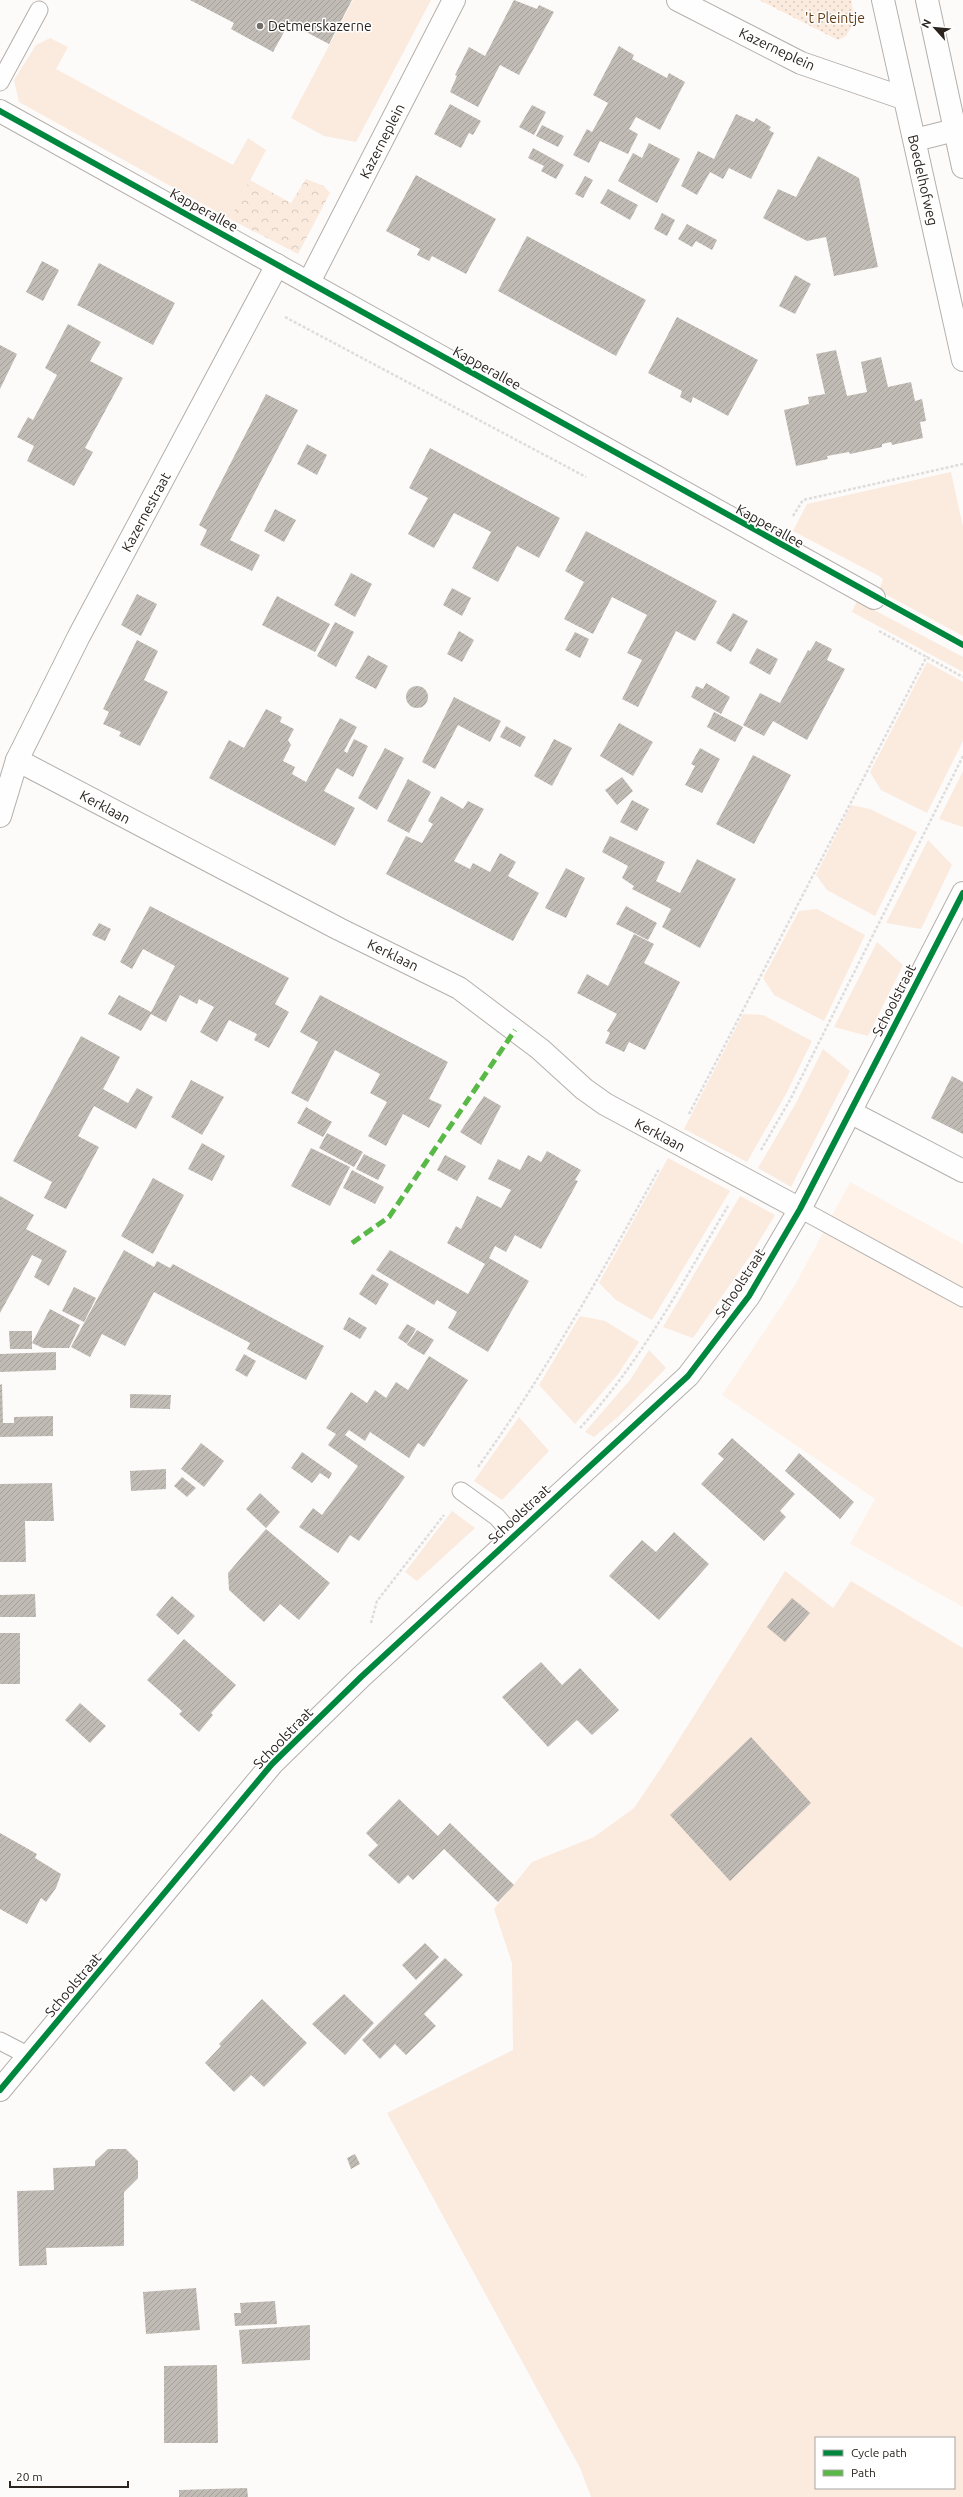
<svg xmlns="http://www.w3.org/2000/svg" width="963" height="2497" viewBox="0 0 963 2497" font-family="Ubuntu,sans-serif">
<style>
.built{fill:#fef2e9}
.grass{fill:#fbeade;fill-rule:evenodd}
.forest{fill:url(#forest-crowns)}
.park{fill:url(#park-dots)}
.building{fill:url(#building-hatch)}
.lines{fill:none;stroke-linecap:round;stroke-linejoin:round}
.lane-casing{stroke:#b3afac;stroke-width:19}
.street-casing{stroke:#b3afac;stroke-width:24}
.secondary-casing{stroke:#b3afac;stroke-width:24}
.path{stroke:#dedcdc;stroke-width:2.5;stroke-dasharray:3 2;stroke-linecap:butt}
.lane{stroke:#fffefe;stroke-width:17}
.street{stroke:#fffefe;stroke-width:22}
.secondary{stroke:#fffefe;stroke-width:22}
.quiet{stroke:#58b947;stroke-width:5;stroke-dasharray:10 5;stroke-linecap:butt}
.cycleway-casing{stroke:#fff;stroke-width:8}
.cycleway{stroke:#00873e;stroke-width:6}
.poi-dot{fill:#746f6b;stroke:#fff;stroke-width:1.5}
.labels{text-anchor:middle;stroke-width:3;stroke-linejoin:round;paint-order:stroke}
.park-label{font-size:14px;fill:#633a14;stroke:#fff}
.poi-label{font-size:14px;fill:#2a231e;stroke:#fff;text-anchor:start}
.street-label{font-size:14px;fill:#2a231e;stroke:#fff}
</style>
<defs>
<pattern id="forest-crowns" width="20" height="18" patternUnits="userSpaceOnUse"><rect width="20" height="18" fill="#fbeade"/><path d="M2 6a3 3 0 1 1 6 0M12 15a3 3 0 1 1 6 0" fill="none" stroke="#d7c8be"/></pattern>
<pattern id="park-dots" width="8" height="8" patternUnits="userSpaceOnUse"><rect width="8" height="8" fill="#fbeade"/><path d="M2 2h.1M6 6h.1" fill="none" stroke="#d7c8be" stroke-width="1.8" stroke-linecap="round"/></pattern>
<pattern id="building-hatch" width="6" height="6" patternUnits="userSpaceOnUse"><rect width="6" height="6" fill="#c1bbb5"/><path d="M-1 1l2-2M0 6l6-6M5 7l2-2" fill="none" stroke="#a6a09b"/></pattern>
</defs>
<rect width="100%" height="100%" fill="#fdfbf9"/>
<polygon class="built" points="850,1182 963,1244 963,1607 850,1544 875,1499 722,1395 795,1285"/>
<g class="grass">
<polygon points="353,0 431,0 356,142 324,136 291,118"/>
<polygon points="50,38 68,47 56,69 233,165 248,138 266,150 230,219 19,102 14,80 36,45"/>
<polygon points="951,472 963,527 963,636 883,593 880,588 883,579 879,576 793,531 807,504"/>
<polygon points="857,601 963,657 963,672 852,612"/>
<polygon points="927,662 963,682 963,741 927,813 881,790 870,772"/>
<polygon points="963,771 963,827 939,819"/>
<polygon points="851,805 870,809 917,832 875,916 827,890 816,875"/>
<polygon points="928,840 952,865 921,929 886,923"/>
<polygon points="817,909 865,935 824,1021 774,995 763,978 799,911"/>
<polygon points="877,942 903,965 868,1036 834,1027"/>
<polygon points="743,1014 763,1015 812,1041 786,1094 747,1162 684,1129"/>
<polygon points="823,1049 850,1071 791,1187 758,1168 796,1103"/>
<polygon points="668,1158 730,1191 652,1320 616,1300 599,1283"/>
<polygon points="740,1196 775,1215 752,1253 693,1338 663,1327"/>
<polygon points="580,1316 605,1321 639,1342 618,1374 575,1424 539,1385"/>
<polygon points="649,1350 666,1368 619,1416 594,1437 585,1432 630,1380"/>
<polygon points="519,1417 549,1451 502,1500 474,1481"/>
<polygon points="452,1511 475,1528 417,1581 405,1572"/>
<path d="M785,1571L833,1608L851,1581L963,1648V2497H591L580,2468L387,2113L513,2050L512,1963L494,1909L532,1862L594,1837L634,1808L661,1768ZM816,2438H954V2488H816Z"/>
</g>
<polygon class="forest" points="306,179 324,186 330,193 298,254 230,219 250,180 291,203"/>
<polygon class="park" points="759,0 851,0 855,20 846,36 838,40"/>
<g class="building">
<polygon points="190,0 352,0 329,44 289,23 273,52 231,29 234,23"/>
<polygon points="514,0 537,9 539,5 554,12 519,75 500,65 478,107 450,92 457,76 455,75 469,47 485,56"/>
<polygon points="619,46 634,55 632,59 667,78 669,73 685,82 660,130 636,117 629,129 638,134 628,154 600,141 589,163 573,155 587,129 592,132 608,103 593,95"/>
<polygon points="450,104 481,121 473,135 469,133 461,148 434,134"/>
<polygon points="532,105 546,112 534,135 519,127"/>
<polygon points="736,114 754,122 756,118 771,127 769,130 774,133 751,179 729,168 723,179 710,172 697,195 681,186 698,151 714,159"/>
<polygon points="542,125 564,136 558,147 536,136"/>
<polygon points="649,143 680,159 657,203 618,181 633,153 642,158"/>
<polygon points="533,148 564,165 556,179 541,171 544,166 528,158"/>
<polygon points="818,156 859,178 878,267 834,276 826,237 807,241 763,218 778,189 796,197"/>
<polygon points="416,175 496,219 466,274 432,256 429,261 417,255 420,249 386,231"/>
<polygon points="585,176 593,180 583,198 575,194"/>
<polygon points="608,189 638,205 630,220 600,203"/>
<polygon points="662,213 675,220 667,236 654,229"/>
<polygon points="687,224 717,240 712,250 696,241 692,247 678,239"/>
<polygon points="527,236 646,300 616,356 498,291"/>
<polygon points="42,261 59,270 43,301 26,292"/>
<polygon points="99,263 175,303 153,345 77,305"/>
<polygon points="795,275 811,284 795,314 779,306"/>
<polygon points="677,317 758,360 728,416 693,397 691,403 680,397 682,391 648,373"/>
<polygon points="68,324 101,342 90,361 123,378 85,448 93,452 74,486 27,461 34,446 17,437 28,417 33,420 57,375 45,368"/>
<polygon points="0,345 17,354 0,389"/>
<polygon points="836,350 847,396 867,392 861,362 881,357 888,387 911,382 915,401 922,399 926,421 920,422 923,438 892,445 891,442 882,444 882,447 850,454 849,452 827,456 828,459 796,466 784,410 809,404 808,397 825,394 816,354"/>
<polygon points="266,394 298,410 230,540 260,555 252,571 200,545 207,530 199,525"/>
<polygon points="307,444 327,455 317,475 297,464"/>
<polygon points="430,448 560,518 539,558 517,546 498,582 472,568 491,532 474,523 454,513 434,548 408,534 428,498 409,488"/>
<polygon points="275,509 296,520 284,542 264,531"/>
<polygon points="586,531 717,601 695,641 676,631 638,707 622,699 642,660 627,653 647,615 612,597 593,634 564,619 584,582 565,571"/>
<polygon points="351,573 372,584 355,617 334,605"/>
<polygon points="452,588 471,598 462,616 443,605"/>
<polygon points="137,594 157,604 141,636 121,625"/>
<polygon points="277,596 330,624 315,652 262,625"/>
<polygon points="733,613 748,621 731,652 716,643"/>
<polygon points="335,622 354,632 336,667 317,656"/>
<polygon points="459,631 474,640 462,662 447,654"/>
<polygon points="575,632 589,639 580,658 565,650"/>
<polygon points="137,640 158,651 144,680 168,692 140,746 119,736 121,732 103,724 109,712 103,709"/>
<polygon points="816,641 832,649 827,660 845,669 807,740 773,721 764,736 743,725 760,693 780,703 808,650 810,651"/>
<polygon points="757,648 778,659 770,675 749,663"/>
<polygon points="368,655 388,666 376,689 355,678"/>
<polygon points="706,683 730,697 721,714 691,697 696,686 703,689"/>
<circle cx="417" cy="697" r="11"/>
<polygon points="454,697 501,721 490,742 458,725 435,769 422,762"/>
<polygon points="266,709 282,717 280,722 294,729 288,740 291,745 283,761 295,767 292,774 306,782 340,718 357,727 344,751 347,753 354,739 368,746 353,777 337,768 324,791 355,808 335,846 209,778 229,740 244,748"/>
<polygon points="714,712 743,727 735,742 707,727"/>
<polygon points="619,723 653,742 633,776 600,756"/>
<polygon points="506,726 526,737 520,747 500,737"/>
<polygon points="554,739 572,748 552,786 534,776"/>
<polygon points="385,748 404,758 377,810 358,798"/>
<polygon points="700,748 720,759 702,793 685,785 695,766 691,764"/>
<polygon points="753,755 791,775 754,844 716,824"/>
<polygon points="622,777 633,791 617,805 605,790"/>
<polygon points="408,779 431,792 409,833 387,821"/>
<polygon points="441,796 463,809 468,801 484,809 454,861 470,869 473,863 490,872 500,853 516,862 508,876 539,893 513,941 386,874 406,836 422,843 433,824 428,821"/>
<polygon points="632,800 649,809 637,831 620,822"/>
<polygon points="610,836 665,862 656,881 680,893 697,859 736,879 700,948 662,927 671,909 632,889 634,886 622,878 628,866 602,852"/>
<polygon points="566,868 585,878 566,918 545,908"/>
<polygon points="150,906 289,978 275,1004 289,1012 269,1048 254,1040 257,1034 229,1020 217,1042 200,1032 214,1007 199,999 197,1004 180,995 166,1022 151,1014 141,1031 108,1014 119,995 151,1012 175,966 143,949 132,969 120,962"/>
<polygon points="626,906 657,923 648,940 616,924"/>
<polygon points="99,923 111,929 105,941 92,935"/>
<polygon points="634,934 654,944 644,963 680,982 645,1050 629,1042 624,1052 605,1043 610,1033 607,1031 617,1014 577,993 587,974 608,986"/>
<polygon points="320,995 448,1062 429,1099 442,1105 429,1128 403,1114 386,1146 368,1136 387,1102 370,1093 380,1074 335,1050 308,1102 291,1093 318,1042 300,1032"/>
<polygon points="81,1036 120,1057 103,1089 128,1103 137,1088 153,1097 136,1129 94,1106 78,1136 99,1147 66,1209 44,1198 52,1182 13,1161"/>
<polygon points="952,1076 963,1082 963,1134 931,1118"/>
<polygon points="191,1080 224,1097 202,1135 171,1117"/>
<polygon points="484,1096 501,1106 481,1145 460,1132"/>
<polygon points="306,1107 332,1122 323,1137 297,1123"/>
<polygon points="327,1133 363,1152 354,1167 319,1148"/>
<polygon points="202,1143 225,1156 212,1181 188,1169"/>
<polygon points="311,1148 350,1167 330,1206 291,1186"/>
<polygon points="547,1151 581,1170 575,1180 578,1181 541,1249 515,1235 506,1252 495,1246 489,1258 529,1281 488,1352 448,1328 457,1312 437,1300 434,1305 376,1270 390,1250 468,1294 485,1264 447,1243 456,1226 461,1229 477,1196 501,1208 511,1190 488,1179 498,1159 520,1170 528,1155 541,1162"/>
<polygon points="364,1154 386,1165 378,1180 356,1169"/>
<polygon points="445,1155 466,1166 457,1181 437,1170"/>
<polygon points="352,1170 384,1187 375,1204 343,1188"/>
<polygon points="153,1178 184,1195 153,1254 121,1236"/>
<polygon points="0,1196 34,1215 26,1229 67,1251 49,1286 34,1277 42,1260 32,1255 0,1313"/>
<polygon points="124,1250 154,1267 157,1261 170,1268 173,1264 324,1346 306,1380 247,1349 250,1343 154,1292 125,1346 102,1334 90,1357 71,1347"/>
<polygon points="372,1274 389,1284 376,1305 359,1294"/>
<polygon points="74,1287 96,1298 84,1322 62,1311"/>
<polygon points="50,1309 80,1325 69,1348 43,1348 32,1343"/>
<polygon points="349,1317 367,1328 360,1339 343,1329"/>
<polygon points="407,1324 416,1329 407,1344 398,1338"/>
<polygon points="417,1330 434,1340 424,1355 407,1345"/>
<polygon points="9,1331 32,1331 32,1349 10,1349"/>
<polygon points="56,1352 56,1370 0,1372 0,1354"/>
<polygon points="244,1354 256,1361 247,1377 235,1370"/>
<polygon points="429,1356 468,1380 424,1447 418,1443 409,1458 370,1432 365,1441 349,1430 345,1435 405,1477 359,1541 350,1535 338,1553 299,1527 313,1508 322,1515 358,1466 328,1445 336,1434 326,1428 351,1392 367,1403 375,1390 386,1398 396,1382 408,1390"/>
<polygon points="2,1384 3,1423 14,1423 14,1417 53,1416 53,1436 0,1437 0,1385"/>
<polygon points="130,1394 171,1395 170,1409 130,1408"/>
<polygon points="732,1438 795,1494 780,1511 786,1517 764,1541 701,1484 724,1459 718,1454"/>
<polygon points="201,1443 224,1461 204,1487 181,1469"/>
<polygon points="302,1452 332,1473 329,1479 320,1473 312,1483 291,1468"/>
<polygon points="799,1453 854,1502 840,1519 785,1471"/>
<polygon points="166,1469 166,1489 131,1491 130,1471"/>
<polygon points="182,1477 196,1488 187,1497 174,1486"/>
<polygon points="52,1483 54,1521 25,1521 26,1562 0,1562 0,1484"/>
<polygon points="260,1493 280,1512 266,1528 246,1509"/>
<polygon points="266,1529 330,1583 299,1620 280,1604 264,1622 229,1590 228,1573"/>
<polygon points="674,1532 709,1564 659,1620 609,1576 642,1540 656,1552"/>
<polygon points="35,1594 36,1617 0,1617 0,1595"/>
<polygon points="172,1596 195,1616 178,1635 156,1615"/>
<polygon points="792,1598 810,1613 785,1642 767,1627"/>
<rect x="0" y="1633" width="20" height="51"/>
<polygon points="184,1639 236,1685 211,1713 213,1715 199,1732 179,1714 182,1711 147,1680"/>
<polygon points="541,1662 562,1685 580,1668 619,1710 592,1735 577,1720 548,1747 502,1697"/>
<polygon points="80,1703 106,1726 90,1743 65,1720"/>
<polygon points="751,1737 811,1803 730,1881 670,1815"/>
<polygon points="399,1799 438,1836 450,1823 514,1885 498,1902 444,1849 413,1880 408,1875 399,1884 368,1855 378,1845 366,1833"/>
<polygon points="0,1833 37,1854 35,1858 61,1874 56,1888 46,1902 41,1898 27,1924 0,1909"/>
<polygon points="425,1943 439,1957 416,1980 402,1965"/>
<polygon points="445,1958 463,1975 424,2014 436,2026 406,2055 395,2044 380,2059 362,2040"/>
<polygon points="344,1994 374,2023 345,2055 312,2024"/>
<polygon points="262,1999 307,2043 264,2087 251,2075 234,2092 205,2063 221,2046 219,2044"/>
<polygon points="108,2149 126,2149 138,2161 138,2178 124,2192 124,2246 46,2248 47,2265 19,2266 17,2191 54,2190 53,2168 95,2166 95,2161"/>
<polygon points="355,2154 360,2164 351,2169 347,2158"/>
<polygon points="196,2288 200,2330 146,2334 143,2292"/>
<polygon points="275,2301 277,2324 235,2326 234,2313 241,2313 240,2303"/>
<polygon points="310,2325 310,2360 242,2364 239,2330"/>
<polygon points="217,2365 218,2443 164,2443 164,2366"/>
<polygon points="247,2488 248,2497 179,2497 179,2490"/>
</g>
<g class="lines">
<g class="lane-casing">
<g id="lane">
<polyline points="0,82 39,10"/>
<polyline points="800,1209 963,1298"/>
<polyline points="461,1491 497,1517 513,1536"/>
<polyline points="0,2041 29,2056"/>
</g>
</g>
<g class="street-casing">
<g id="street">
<polyline points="678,0 801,63 903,98"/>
<polyline points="883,0 963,360"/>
<polyline points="927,0 963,167"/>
<polyline points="0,111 874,598"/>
<polyline points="915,140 963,128"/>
<polyline points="309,282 454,0"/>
<polyline points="17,760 339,929 459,988 540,1049 584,1089 605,1104 800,1209"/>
<polyline points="0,816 17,760 79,636 277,265"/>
<polyline points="850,1112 963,1171"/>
</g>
</g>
<g class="secondary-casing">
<polyline id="secondary" points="0,2090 272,1764 361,1677 688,1376 749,1296 800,1209 963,893"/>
</g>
<g class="path">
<polyline points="285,317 586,477"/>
<polyline points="793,516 803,500 963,464"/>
<polyline points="879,631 963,677"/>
<polyline points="689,1114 927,656"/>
<polyline points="761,1150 791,1098 963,756"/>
<path d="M580,1428C641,1362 682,1283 728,1206"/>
<path d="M478,1467C546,1372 603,1271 659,1169"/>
<polyline points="371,1623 377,1601 444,1515"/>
</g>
<use href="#lane" class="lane"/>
<use href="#street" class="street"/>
<use href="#secondary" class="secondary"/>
<polyline class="quiet" points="352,1243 389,1217 515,1030"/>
<g class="cycleway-casing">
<g id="cycleway">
<polyline points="0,111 963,645"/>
<polyline points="0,2090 272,1764 361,1677 688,1376 749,1296 800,1209 963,893"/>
</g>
</g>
<use href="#cycleway" class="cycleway"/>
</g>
<circle class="poi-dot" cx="260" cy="26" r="4"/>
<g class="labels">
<g class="park-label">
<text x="835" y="23">'t Pleintje</text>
</g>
<g class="poi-label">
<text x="268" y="31">Detmerskazerne</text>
</g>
<g class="street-label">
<text transform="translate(777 49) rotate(25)" y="5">Kazerneplein</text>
<text transform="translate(382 141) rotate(-63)" y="5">Kazerneplein</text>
<text transform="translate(923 180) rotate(77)" y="5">Boedelhofweg</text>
<text transform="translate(204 210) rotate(29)" y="5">Kapperallee</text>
<text transform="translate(487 368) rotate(29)" y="5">Kapperallee</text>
<text transform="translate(146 512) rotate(-62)" y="5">Kazernestraat</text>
<text transform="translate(770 526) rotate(29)" y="5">Kapperallee</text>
<text transform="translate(105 807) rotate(28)" y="5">Kerklaan</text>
<text transform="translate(393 955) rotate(26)" y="5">Kerklaan</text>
<text transform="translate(894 1000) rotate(-63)" y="5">Schoolstraat</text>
<text transform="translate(660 1135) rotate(28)" y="5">Kerklaan</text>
<text transform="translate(740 1283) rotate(-57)" y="5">Schoolstraat</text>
<text transform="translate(519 1514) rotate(-43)" y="5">Schoolstraat</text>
<text transform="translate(283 1738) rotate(-46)" y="5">Schoolstraat</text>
<text transform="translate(73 1985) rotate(-50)" y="5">Schoolstraat</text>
</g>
</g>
<rect x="815" y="2437" width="140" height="52" fill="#ffffff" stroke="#aaa7a5"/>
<rect x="823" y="2450" width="20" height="6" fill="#00873e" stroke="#aaa7a5"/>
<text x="851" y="2457" font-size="12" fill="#2a231e">Cycle path</text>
<rect x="823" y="2470" width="20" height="6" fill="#58b947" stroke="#aaa7a5"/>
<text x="851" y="2477" font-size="12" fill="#2a231e">Path</text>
<g transform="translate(935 28) rotate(297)" stroke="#ffffff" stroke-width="3" paint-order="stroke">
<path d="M0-3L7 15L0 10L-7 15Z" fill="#2a231e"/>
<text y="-6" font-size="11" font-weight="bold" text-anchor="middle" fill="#2a231e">N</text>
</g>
<path d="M10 2481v6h118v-6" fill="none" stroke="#2a231e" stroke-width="2"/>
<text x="16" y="2481" font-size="12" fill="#2a231e" stroke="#ffffff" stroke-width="3" paint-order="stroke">20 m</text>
</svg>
